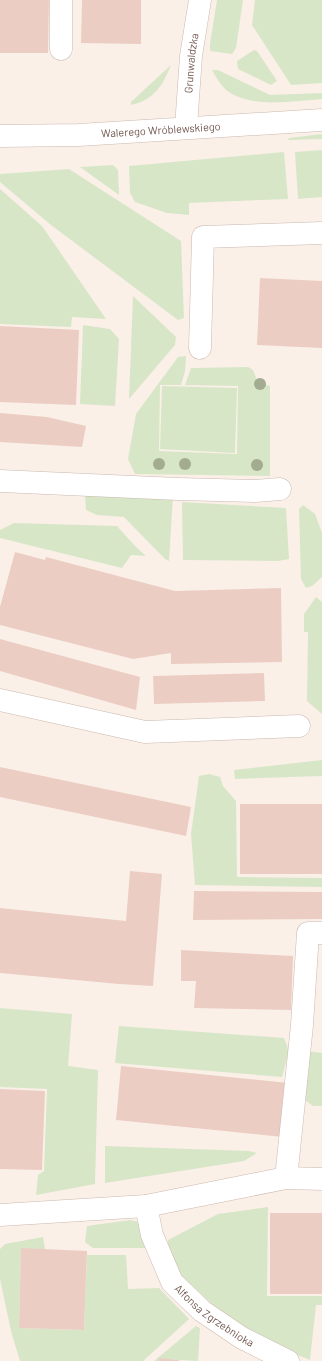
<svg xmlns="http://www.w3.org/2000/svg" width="322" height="1361" viewBox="0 0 322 1361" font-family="Barlow,sans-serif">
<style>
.green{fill:#d8e6c8}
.building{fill:#eccdc3}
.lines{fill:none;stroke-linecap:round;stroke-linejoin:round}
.minor-casing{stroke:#cbb8af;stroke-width:23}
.minor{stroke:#fff;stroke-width:22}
.tree{fill:#a3ac90}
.labels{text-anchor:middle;stroke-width:3;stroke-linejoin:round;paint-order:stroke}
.street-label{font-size:11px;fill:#71564f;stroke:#fdf5ee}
</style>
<rect width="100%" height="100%" fill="#faf0e8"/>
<g class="green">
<polygon points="217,0 243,0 236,48 232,54 210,51 210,44"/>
<polygon points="255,0 322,0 322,83 291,85 252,25"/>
<polygon points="254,50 257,51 277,81 271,85 238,69 237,61"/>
<path d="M171,65C163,85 154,100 131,105V102Z"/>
<path d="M212,70H218L270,95L322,93V99C293,101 250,109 226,90C220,84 216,77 212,70Z"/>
<polygon points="322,134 322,139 288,140 289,138"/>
<polygon points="322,150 322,197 298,199 295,152"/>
<polygon points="284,152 288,199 189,203 189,215 167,213 135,202 130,193 129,166"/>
<polygon points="113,165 118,170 119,195 80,167"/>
<polygon points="69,169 181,241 184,318 178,320 51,225 0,182 0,174"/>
<polygon points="0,189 42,226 106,319 72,317 71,327 0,324"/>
<polygon points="133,296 176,337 175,345 129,399"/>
<polygon points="83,325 110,329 119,339 115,406 80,404"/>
<polygon points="186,356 185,371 181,385 160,385 159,451 237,454 238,386 185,385 191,368 248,367 253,370 258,382 270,386 270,476 135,474 128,459 136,414 178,357"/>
<polygon points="162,386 237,388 235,453 160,449"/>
<polygon points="85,494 173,496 169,561 165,559 124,517 97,515 86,510"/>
<polygon points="182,502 286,508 289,559 278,561 183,560"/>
<polygon points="303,505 315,514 322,533 322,577 312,586 306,588 301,579 299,509"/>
<polygon points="14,523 117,526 135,546 146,556 131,555 122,568 0,538 0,530"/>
<polygon points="316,597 322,602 322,714 307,701 308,632 304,632 304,614"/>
<polygon points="322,760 322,776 235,779 234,770"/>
<polygon points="209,774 220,777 223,786 236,801 237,877 322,878 322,887 195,885 191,834 199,776"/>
<polygon points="0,1008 72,1014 68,1066 98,1070 95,1184 36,1195 38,1175 44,1171 47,1089 0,1087"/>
<polygon points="119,1026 284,1038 289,1051 282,1077 115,1063"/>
<polygon points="307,1051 322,1053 322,1106 313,1106 305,1100"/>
<polygon points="105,1146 249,1151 257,1153 244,1161 105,1183"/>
<polygon points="268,1207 267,1296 322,1296 322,1305 316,1305 310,1360 270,1344 213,1305 182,1276 174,1265 168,1248 168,1240 218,1214"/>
<polygon points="130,1220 139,1222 152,1248 93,1248 85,1242 87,1226"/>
<polygon points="43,1237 45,1249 21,1249 19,1328 84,1330 87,1255 126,1255 128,1289 159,1288 189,1319 143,1361 20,1361 11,1331 0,1279 0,1249 5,1244"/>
<polygon points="196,1326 200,1328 198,1361 159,1359 159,1361 154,1361"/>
</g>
<g class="building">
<polygon points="0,0 49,0 48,53 0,53"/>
<polygon points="82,0 141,0 141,44 81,43"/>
<polygon points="260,278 322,281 322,348 257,345"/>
<polygon points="0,326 79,330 76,405 0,402"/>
<polygon points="0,413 47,417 86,426 82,447 0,442"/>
<polygon points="15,552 45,560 46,557 175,591 281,588 282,662 171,664 171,653 133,659 0,625 0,607"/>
<polygon points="0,639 140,677 136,710 0,671"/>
<polygon points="264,673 265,701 154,704 153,676"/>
<polygon points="0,767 191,807 186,836 0,797"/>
<rect x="240" y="804" width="82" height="70"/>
<polygon points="130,871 162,874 153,986 119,984 0,973 0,908 126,921"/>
<polygon points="194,891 322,892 322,919 193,920"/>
<polygon points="181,950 293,956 291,1010 194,1008 196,981 181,981"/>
<polygon points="121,1066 289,1083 283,1137 116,1120"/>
<polygon points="0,1089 45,1091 42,1170 0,1169"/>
<rect x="270" y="1213" width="52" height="81"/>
<polygon points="21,1248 87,1251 84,1330 19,1328"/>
<polygon points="159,1358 179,1360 179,1361 159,1361"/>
</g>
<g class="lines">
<g class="minor-casing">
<g id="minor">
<polyline points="61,49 61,0"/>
<path id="s1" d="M186,127L191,56L200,0"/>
<path id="s2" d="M0,136L79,135L322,120"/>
<polyline points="200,348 203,237 322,233"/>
<polyline points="0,481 178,489 255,491 280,489"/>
<polyline points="0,700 145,732 299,726"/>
<polyline points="286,1178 302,1025 308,933 322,933"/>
<path id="s3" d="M146,1206L152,1235L172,1282L202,1311L242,1338L288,1361"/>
<polyline points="0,1215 146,1206 286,1178 322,1179"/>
</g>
</g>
<use href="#minor" class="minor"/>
</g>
<g class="tree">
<circle cx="260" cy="384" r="6"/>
<circle cx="159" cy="464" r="6"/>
<circle cx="185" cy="464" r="6"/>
<circle cx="257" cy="465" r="6"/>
</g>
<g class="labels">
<g class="street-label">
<text dy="4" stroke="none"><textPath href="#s1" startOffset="64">Grunwaldzka</textPath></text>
<text dy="4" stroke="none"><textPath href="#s2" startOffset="161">Walerego Wróblewskiego</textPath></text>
<text dy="4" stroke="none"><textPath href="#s3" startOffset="135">Alfonsa Zgrzebnioka</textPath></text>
</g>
</g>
</svg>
